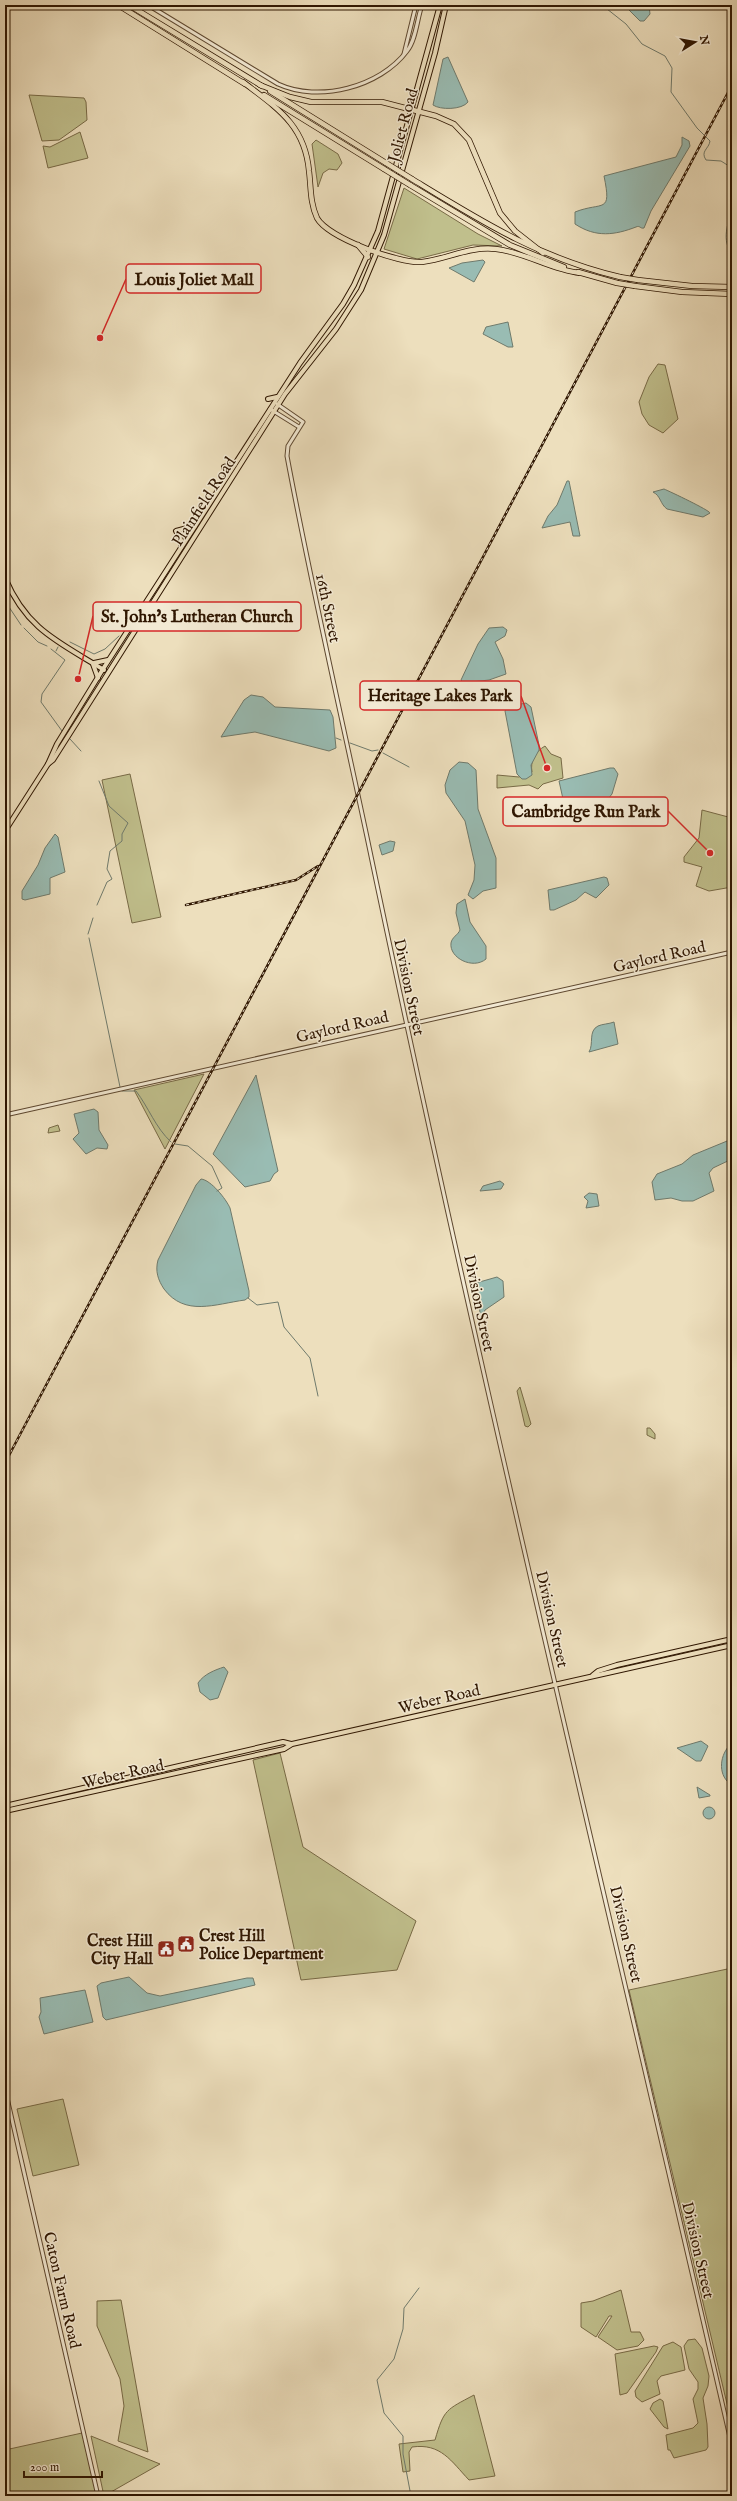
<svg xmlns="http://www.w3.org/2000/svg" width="737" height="2501" viewBox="0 0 737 2501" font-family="'IM FELL English',serif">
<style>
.green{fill:#c0bf8c;stroke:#786a46}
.water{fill:#99bcb3;stroke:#6f7a6c}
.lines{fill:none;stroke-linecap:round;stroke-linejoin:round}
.stream{stroke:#6f7a6c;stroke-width:1}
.minor-casing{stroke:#5e4830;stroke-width:5}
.major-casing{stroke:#2f1601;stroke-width:6}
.highway-casing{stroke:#2f1601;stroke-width:6}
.minor{stroke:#f3ead4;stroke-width:3}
.major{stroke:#eddfbd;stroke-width:4}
.highway{stroke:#eddfbd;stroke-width:4.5}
.rail-casing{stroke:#2f1601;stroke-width:2.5}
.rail{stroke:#f3ead4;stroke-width:1;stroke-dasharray:3;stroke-linecap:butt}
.highway-bridge-casing{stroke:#2f1601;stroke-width:6;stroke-linecap:butt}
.highway-bridge{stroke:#eddfbd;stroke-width:4.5}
.labels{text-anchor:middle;stroke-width:3;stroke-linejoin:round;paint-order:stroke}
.street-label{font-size:16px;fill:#2f1601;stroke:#f3ead4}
.poi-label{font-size:16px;font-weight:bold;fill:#2f1601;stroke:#f3ead4;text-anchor:start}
.leader{fill:none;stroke:#d62828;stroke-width:1.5}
.callout-dot{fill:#d62828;stroke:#f3ead4;stroke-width:1.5}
.callout{fill:#f3ead4;stroke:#d62828;stroke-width:1.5}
.callout-label{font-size:17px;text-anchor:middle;font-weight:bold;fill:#2f1601}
</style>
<rect width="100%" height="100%" fill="#eddfbd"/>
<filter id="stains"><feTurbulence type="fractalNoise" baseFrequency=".005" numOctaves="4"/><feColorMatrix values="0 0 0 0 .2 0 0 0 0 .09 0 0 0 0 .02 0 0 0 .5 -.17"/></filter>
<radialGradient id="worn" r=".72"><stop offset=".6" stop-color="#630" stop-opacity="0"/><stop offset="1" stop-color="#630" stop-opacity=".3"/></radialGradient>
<g class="green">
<polygon points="29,95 84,98 86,102 87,120 59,140 42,141"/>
<polygon points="80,132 88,158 48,168 43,146 50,147"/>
<polygon points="316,140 338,154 342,163 337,170 329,169 323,173 318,187 312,144"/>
<polygon points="404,188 478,234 502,246 473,245 417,259 384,249"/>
<polygon points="658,364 665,365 678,419 663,433 649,425 642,414 639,402 649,377"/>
<path d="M545,746L551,754L561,758L563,778L543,784L538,789L529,785L497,788V775L519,777L532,772C530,761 535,752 545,746Z"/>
<polygon points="130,774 161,917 132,923 102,780"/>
<polygon points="702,810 732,818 732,887 709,891 696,886 702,867 684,862 684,857 699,838"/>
<polygon points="204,1074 165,1149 134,1090"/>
<polygon points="58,1125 60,1131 48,1133 49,1128"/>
<polygon points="520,1387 531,1424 528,1427 525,1426 517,1391"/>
<polygon points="647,1428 650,1428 655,1434 655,1439 647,1435"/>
<polygon points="280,1753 303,1847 416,1921 397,1970 301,1980 253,1760"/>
<polygon points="732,1968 732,2425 629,1990"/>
<polygon points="63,2099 79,2165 33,2176 17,2109"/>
<polygon points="621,2290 631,2332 640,2332 644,2340 638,2346 617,2350 598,2337 612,2316 609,2316 596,2337 581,2327 581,2303 593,2301"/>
<polygon points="121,2300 148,2452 118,2441 124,2406 120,2379 97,2326 97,2301"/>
<polygon points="695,2339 702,2348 709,2376 708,2386 703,2398 707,2424 708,2447 706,2450 674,2458 670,2450 668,2450 666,2435 693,2428 698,2423 693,2399 698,2389 698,2382 689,2369 684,2346 688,2340"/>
<polygon points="673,2342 681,2347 685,2370 661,2376 657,2381 660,2394 642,2402 636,2397 635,2391 663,2346"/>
<polygon points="654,2346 658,2347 656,2352 627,2393 620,2395 615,2354"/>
<path d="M474,2395L495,2476L469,2480C451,2461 441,2443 412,2447L409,2452L410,2471L403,2472L399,2444L435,2440C444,2409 446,2410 474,2395Z"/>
<polygon points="660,2399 663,2401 668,2429 664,2427 650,2409 653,2403"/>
<polygon points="82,2433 96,2493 82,2496 5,2496 5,2450"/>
<polygon points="91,2436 160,2464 104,2496"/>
</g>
<g class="water">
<polygon points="624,5 649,5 650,14 644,21 640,21"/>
<path d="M448,57L468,102C462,110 440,110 433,105L443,59Z"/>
<path d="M682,137L689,141L690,146L651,211L644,228C640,229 640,225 636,227C615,235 596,238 575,224V212C603,201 612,215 604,176L676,157L682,145Z"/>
<polygon points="483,260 485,262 474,282 449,268 462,263"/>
<polygon points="508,322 513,347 508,347 483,334 486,327"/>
<polygon points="567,481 569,481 580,536 573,536 570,522 542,528 548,516 557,505"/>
<path d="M664,489C671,492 709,510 710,513L703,517L667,509C660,504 661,496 653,492Z"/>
<polygon points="489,628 503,627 507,630 505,636 495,642 503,659 506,674 489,680 463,683 461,680 478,644"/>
<polygon points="251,695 263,697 275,707 330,710 333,717 336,748 329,751 255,732 221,737 244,700"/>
<polygon points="526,703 531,707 539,745 539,750 531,765 532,775 526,779 522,779 517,774 505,711 507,707"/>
<polygon points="459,762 468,763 476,770 478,809 496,858 496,888 483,891 473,899 468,895 474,880 475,865 465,821 446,793 445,785 450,770"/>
<polygon points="610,768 614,768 618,774 612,794 608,799 565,808 559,781"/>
<polygon points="55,834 58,837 65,872 50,878 50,894 25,900 22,899 22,891 38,865 45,848"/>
<polygon points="390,841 395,842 393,851 382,855 379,845"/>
<polygon points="604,877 607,878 609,885 596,898 585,892 576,900 554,910 550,910 548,890"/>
<path d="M465,899L470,922L486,946V959C473,970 449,958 451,943C452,937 458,935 460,930L456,913L457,904Z"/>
<path d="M614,1022L618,1044L589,1052C594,1044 588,1031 598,1026C602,1024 609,1024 614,1022Z"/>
<polygon points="256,1075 278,1171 274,1174 270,1181 245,1187 213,1154"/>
<polygon points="94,1109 98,1112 99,1130 108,1145 107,1149 97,1148 86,1154 73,1139 79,1133 74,1114"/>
<polygon points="732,1139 732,1159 713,1168 709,1173 714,1191 693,1201 682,1201 671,1198 655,1200 652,1182 657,1174 682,1164 693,1155"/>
<path d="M201,1179C211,1180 226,1199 230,1208L249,1291V1297L245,1300C215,1304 185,1317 164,1289C158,1280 155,1271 158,1260L196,1185Z"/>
<polygon points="500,1181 504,1184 501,1189 480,1191 483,1186"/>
<polygon points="589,1193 597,1194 599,1206 586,1208 588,1201 584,1197"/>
<polygon points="497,1277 503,1281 504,1297 485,1310 481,1320 476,1283"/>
<path d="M224,1667L228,1672L218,1698L210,1700L200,1692L198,1683C204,1674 215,1670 224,1667Z"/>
<polygon points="701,1741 708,1746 701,1761 696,1761 677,1748"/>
<path d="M729,1746L732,1758V1785C718,1777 719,1757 729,1746Z"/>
<polygon points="697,1787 710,1795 710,1796 699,1798"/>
<circle cx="709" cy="1813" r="6"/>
<polygon points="129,1977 147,1993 160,1996 247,1978 253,1978 255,1985 106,2020 103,2017 97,1986 101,1983"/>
<polygon points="85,1990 93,2022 44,2034 39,2017 41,2012 40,1998"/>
</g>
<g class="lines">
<g class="stream">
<path d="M602,5L626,24L642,44L665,56L672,68L671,92L697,128L710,141C709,149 700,151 706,160L721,161L732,168"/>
<path d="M732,209C728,224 721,240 732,254"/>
<polyline points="5,601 21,625"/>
<polyline points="24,628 38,642 47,646"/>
<polyline points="70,642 94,654 105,649 119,636"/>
<polyline points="51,649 65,660 42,694 41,702 62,731"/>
<polyline points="56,651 58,647"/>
<polyline points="336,738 341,740"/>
<polyline points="70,739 81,751"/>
<polyline points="350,743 372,751 378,750"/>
<polyline points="383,753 409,767"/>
<polyline points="97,905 107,882 112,879 107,869 110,851 122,841 122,834 128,823 109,806 99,781"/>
<polyline points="88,934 93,918"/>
<polyline points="89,938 120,1087"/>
<path d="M122,1091H136C149,1108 155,1127 171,1142"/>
<polyline points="175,1144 188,1146 212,1166 222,1188 217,1191"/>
<polyline points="248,1298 257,1305 278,1302 284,1327 310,1358 318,1396"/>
<polyline points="411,2496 403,2454 403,2436 384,2413 377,2380 394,2359 403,2329 404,2308 419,2288"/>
</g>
<g class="minor-casing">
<g id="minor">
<path d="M148,5L278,84C319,103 380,87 407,51C416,40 417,19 422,5"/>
<polyline points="404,54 416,5"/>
<path d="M277,404L303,422L288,446L287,456C311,584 340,710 367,837C479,1375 609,1910 732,2446"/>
<polyline points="270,409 299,427"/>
<polyline points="5,1115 732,952"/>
<polyline points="5,2089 98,2496"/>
</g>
</g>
<g class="major-casing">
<g id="major">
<polyline points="268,399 277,397"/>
<polyline points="227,476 224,467 235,464"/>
<polyline points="181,547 181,540 176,531 195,526"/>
<path d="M5,578C27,630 59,642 104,670"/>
<polyline points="94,663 108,660"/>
<polyline points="93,664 98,678"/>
<polyline points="48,764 53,760 285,394 336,329 361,290 384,235 435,53 446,5"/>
<polyline points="5,831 48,764 57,744 103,669 300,363 343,304 354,285 378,231 440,5"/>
<polyline points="593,1675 598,1671 617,1665 732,1639"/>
<polyline points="5,1806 283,1742 291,1744"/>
<polyline points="5,1811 284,1749 292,1744 732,1645"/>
</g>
</g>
<g class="highway-casing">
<g id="highway">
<polyline points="118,5 245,84"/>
<polyline points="129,5 262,86"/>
<path d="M243,82C277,108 305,125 309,171C311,187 310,203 317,218C328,238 400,264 422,262C448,259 469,246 496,249C525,252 551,270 580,273"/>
<polyline points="260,85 290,97 311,102 382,102 436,116 454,124 469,140 500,213 515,231 543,253"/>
<polyline points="270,91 386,163"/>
<polyline points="264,95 384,169"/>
<path d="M412,179C481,221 539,258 620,277"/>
<polyline points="410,185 510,245 564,267"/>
<polyline points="358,245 368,257"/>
<polyline points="578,272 617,283"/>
<polyline points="638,280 692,286 732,287"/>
<polyline points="635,286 682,292 732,294"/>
</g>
</g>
<use href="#minor" class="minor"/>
<use href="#major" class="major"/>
<use href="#highway" class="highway"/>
<g class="rail-casing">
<g id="rail">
<polyline points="186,905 296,880 318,866"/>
<polyline points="5,1463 732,85"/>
</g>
</g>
<use href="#rail" class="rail"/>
<g class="highway-bridge-casing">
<g id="highway-bridge">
<polyline points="386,163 412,179"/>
<polyline points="384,169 410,185"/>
<polyline points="620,277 638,280"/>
<polyline points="617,283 635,286"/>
</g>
</g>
<use href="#highway-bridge" class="highway-bridge"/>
</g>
<defs>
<g id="civic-square" transform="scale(0.9)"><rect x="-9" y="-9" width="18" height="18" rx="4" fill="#8f2418" stroke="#f3ead4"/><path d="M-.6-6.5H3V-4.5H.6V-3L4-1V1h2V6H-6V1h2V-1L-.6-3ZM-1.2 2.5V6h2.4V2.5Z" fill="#fff"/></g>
</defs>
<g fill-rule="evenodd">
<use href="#civic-square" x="186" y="1944"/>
<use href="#civic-square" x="166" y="1949"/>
</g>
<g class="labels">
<g class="street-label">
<text transform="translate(402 125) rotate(-75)" y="6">Joliet Road</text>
<text transform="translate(203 501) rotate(-57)" y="6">Plainfield Road</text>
<text transform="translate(329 608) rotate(78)" y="6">16th Street</text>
<text transform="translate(659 956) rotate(-13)" y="6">Gaylord Road</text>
<text transform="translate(410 987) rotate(78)" y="6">Division Street</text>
<text transform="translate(342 1026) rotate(-13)" y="6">Gaylord Road</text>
<text transform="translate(480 1303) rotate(78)" y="6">Division Street</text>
<text transform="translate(553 1619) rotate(77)" y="6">Division Street</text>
<text transform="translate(439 1698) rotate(-13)" y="6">Weber Road</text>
<text transform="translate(123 1773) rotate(-13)" y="6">Weber Road</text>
<text transform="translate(627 1934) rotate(77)" y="6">Division Street</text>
<text transform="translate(699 2250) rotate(77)" y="6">Division Street</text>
<text transform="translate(63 2290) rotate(77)" y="6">Caton Farm Road</text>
</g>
<g class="poi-label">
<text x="199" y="1941">Crest Hill<tspan x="199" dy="18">Police Department</tspan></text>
<text x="153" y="1946" text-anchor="end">Crest Hill<tspan x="153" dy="18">City Hall</tspan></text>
</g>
</g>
<path class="leader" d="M100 338L126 279M78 679L93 616M547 768L521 696M710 853L668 811"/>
<g class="callout-dot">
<circle cx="100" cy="338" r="4"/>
<circle cx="78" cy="679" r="4"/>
<circle cx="547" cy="768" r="4"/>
<circle cx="710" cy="853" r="4"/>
</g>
<g class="callout">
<rect x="126" y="264" width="135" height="29" rx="4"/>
<rect x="93" y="602" width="208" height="29" rx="4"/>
<rect x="360" y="681" width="161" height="29" rx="4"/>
<rect x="503" y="797" width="165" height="29" rx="4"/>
</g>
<g class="callout-label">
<text x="194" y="285">Louis Joliet Mall</text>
<text x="197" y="622">St. John's Lutheran Church</text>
<text x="440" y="701">Heritage Lakes Park</text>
<text x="586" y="817">Cambridge Run Park</text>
</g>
<rect width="737" height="2501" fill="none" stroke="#eddfbd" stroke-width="20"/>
<rect x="6" y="6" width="725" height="2489" fill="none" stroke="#2f1601" stroke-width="2"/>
<rect x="10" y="10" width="717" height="2481" fill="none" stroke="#2f1601"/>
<g transform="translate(695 42) rotate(79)" stroke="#f3ead4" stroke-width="3" paint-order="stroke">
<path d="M0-3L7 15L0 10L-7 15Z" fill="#2f1601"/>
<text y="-6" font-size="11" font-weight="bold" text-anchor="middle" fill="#2f1601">N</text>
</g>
<path d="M24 2471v6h78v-6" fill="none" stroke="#2f1601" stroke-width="2"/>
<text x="30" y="2471" font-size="12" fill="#2f1601" stroke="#f3ead4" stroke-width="3" paint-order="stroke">200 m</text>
<rect width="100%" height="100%" filter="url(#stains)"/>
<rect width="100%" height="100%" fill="url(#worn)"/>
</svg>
